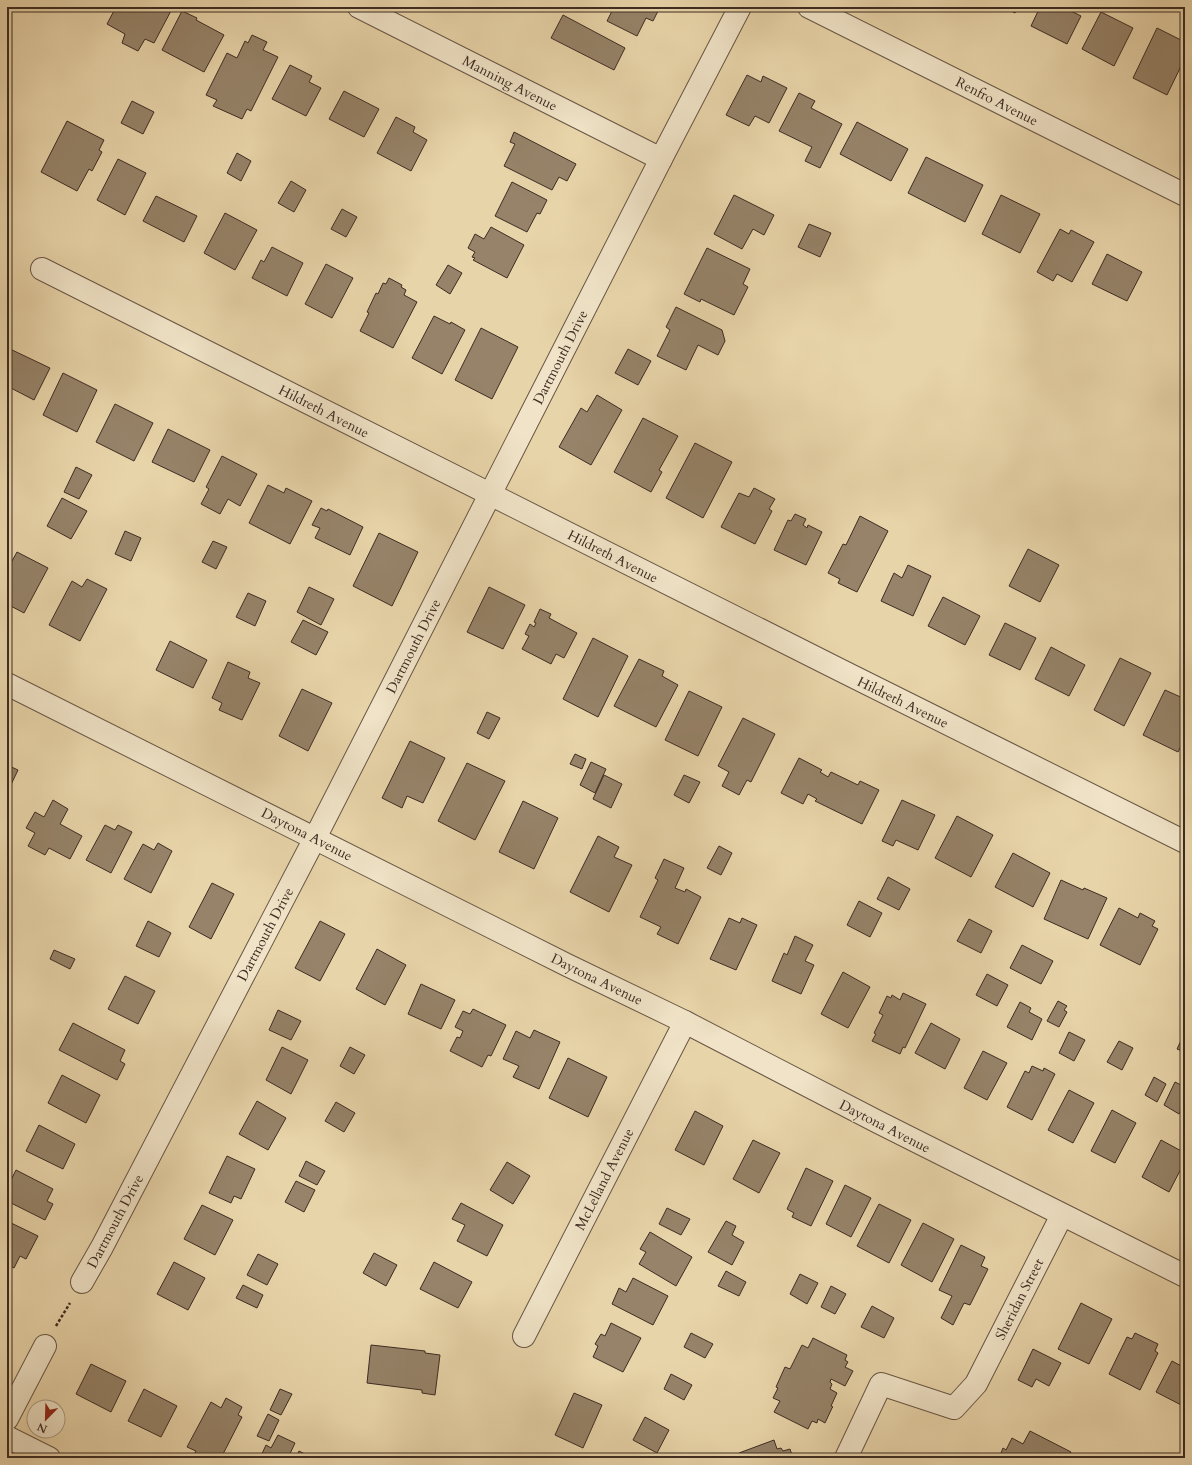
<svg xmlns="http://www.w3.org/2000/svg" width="1192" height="1465" viewBox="0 0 1192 1465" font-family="Cardo,serif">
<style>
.building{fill:#968369;stroke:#3d2c23}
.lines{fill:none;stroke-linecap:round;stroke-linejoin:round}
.minor-casing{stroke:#685644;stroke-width:24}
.path{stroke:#3d2c23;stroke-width:2.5;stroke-dasharray:3 2;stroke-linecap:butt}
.minor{stroke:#f0e3c7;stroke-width:22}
.labels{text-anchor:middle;stroke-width:3;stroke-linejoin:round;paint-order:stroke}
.street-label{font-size:14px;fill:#3d2c23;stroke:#f0e3c7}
</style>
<rect width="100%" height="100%" fill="#e8d4a9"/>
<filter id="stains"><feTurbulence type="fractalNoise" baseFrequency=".005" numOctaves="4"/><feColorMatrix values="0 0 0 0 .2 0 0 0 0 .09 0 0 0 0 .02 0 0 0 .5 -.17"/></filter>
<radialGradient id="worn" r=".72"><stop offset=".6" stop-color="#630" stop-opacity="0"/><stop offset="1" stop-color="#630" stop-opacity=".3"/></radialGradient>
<g class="building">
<polygon points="116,7 173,7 154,43 145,39 138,51 122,43 125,34 107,24"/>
<polygon points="614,7 660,7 653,21 646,18 637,36 607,21"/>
<polygon points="1004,7 1018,7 1015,13"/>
<polygon points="1040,7 1063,7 1081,16 1067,44 1031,26"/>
<polygon points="182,11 197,18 196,20 224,35 204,72 162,50"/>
<polygon points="1101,12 1133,28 1114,66 1082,49"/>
<polygon points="563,15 625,48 614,70 551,38"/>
<polygon points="1157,28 1185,42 1185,58 1167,95 1133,78"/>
<polygon points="252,35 267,42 263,50 278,57 251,111 247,109 242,119 213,106 217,100 206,95 227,53 237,58 245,41 248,43"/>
<polygon points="290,65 312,76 309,82 321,88 306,116 272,99"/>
<polygon points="747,75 761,82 763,76 787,88 769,123 755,116 749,126 726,115"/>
<polygon points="344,91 379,109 364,137 329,119"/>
<polygon points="799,93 815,101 811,108 842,124 820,168 805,161 812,147 779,131"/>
<polygon points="132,101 154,112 143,134 121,123"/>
<polygon points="396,117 415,127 413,132 427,140 411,171 377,153"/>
<polygon points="67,121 104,140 99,150 102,152 92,171 89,169 77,191 41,172"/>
<polygon points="857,122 908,149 891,181 840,154"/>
<polygon points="514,132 576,164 567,181 559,177 552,190 504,166 515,144 510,142"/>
<polygon points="237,153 251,161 241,181 227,173"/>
<polygon points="926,157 983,185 965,222 908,193"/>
<polygon points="118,159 146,173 125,215 97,200"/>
<polygon points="291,181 306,190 294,212 278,203"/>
<polygon points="512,182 547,200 540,214 537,213 527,232 495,216"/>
<polygon points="734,195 774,215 764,235 753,229 742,249 714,234"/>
<polygon points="1001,195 1040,214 1020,253 982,234"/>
<polygon points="156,196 197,216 184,242 143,221"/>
<polygon points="342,209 357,217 346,237 331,229"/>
<polygon points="225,213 257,230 235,270 204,253"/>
<polygon points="809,224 831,233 820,257 798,247"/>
<polygon points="491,227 524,245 507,278 473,260 475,258 472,257 475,252 468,248 475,234 484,239"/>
<polygon points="1060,229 1069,234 1071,230 1094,242 1072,282 1057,274 1053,281 1037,272"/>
<polygon points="272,247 303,263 287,296 252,278 261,260 264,262"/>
<polygon points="707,248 750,269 743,284 748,287 734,315 701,299 700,302 684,294"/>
<polygon points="1107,254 1142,272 1127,301 1092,284"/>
<polygon points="326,264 353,278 332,318 305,304"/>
<polygon points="448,265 462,273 450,294 436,285"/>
<polygon points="389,278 402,285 401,287 406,290 404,295 417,302 393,348 360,331 369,313 367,312 376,293 378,294 383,283 386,284"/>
<polygon points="676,307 722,330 725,341 718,355 698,345 686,370 657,356 670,330 666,327"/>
<polygon points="434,316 450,324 451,322 465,330 442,374 412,358"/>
<polygon points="481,328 518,347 492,399 455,380"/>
<polygon points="10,349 50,368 34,400 7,386 7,356"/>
<polygon points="628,349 651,361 638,385 615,373"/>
<polygon points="63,373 97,390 77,432 43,415"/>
<polygon points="597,395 622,410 591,465 559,447 581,408 587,412"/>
<polygon points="115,404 153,423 134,461 96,442"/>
<polygon points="643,418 678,436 659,470 662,472 651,492 614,472"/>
<polygon points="168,429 210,450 194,482 152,462"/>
<polygon points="695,443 732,462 703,518 666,498"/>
<polygon points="222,456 257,474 240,506 228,499 220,514 201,504 209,489 206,487"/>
<polygon points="76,467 92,475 79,499 64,492"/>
<polygon points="268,485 284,493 286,488 312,501 290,544 249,523"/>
<polygon points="754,488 775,499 769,509 772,511 755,544 721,527 739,493 749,497"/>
<polygon points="62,498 87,511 71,539 47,526"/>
<polygon points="321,508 327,511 328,509 363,527 350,555 315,538 320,528 312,525"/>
<polygon points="795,514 806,519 803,525 807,528 808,525 822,532 806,565 774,550 788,520 791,521"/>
<polygon points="860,516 888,531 857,592 838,583 840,579 828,573 843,544 846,545"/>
<polygon points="125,531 141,538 131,561 115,554"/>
<polygon points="379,533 418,552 392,606 353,586"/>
<polygon points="213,541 227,547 216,569 202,562"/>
<polygon points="1028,549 1059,565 1040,602 1009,586"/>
<polygon points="17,552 48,568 24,613 7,604 7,570"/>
<polygon points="908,565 931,576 913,616 881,601 894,573 902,578"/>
<polygon points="87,579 107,589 80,641 49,625 72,581 82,587"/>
<polygon points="309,587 334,599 321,625 297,612"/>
<polygon points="489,587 525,605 503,649 467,632"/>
<polygon points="248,593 266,601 255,626 236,617"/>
<polygon points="943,597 980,616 965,645 928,626"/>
<polygon points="540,609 551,614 549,618 577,633 564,658 556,654 551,664 522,649 529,636 525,634 530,624 534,627 536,623 534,622"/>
<polygon points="303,620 328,632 316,655 291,642"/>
<polygon points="1005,623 1036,638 1020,670 989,655"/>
<polygon points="593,638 628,656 598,717 563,699"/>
<polygon points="170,641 207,660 193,688 156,670"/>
<polygon points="1051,647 1085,665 1069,696 1035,679"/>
<polygon points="1120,658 1151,673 1124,726 1094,710"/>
<polygon points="639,659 664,671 662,676 678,685 656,727 614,706"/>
<polygon points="228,662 250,672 248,678 260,683 242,720 219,710 222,703 212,698"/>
<polygon points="302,689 332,703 308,751 279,736"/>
<polygon points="1165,690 1185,699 1185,738 1178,752 1143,735"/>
<polygon points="689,691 722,707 698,756 665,740"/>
<polygon points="487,712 500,718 489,739 477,733"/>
<polygon points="743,718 775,734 751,782 747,780 739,795 722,786 729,772 718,766"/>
<polygon points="410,741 445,758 423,803 407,796 402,808 382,798"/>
<polygon points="575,754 586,759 582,769 570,764"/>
<polygon points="799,758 822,770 820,772 828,777 831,772 858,785 860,781 879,790 862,824 815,801 817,799 808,794 803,804 781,793"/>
<polygon points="591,762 606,769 595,793 580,785"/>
<polygon points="467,763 505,781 475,840 438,821"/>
<polygon points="7,765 18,770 7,793"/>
<polygon points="604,775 622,784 611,808 593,799"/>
<polygon points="684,775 700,782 689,803 674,795"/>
<polygon points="53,800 68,809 60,824 82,836 70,859 49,848 45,855 28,846 35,833 26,828 35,812 44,817"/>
<polygon points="902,800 935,815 918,850 896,840 893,846 882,841"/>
<polygon points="523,801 558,818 534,869 499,852"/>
<polygon points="957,816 993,835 971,877 935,858"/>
<polygon points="105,825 115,830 118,825 132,832 111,873 86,860"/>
<polygon points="598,836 619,847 614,857 632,865 609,912 570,892"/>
<polygon points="158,843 172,851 151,893 124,879 143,844 154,850"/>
<polygon points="719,846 732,853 721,875 707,868"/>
<polygon points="1013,853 1050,873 1033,907 995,887"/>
<polygon points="664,859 684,868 675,888 685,892 686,889 701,897 678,944 657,934 661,927 640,917 658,880 655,878"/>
<polygon points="888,877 910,889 899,910 877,899"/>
<polygon points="1061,880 1083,890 1084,888 1107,898 1088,939 1044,919"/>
<polygon points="212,883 234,894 211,939 189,927"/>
<polygon points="859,901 882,913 870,937 847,925"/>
<polygon points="1119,908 1138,918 1140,913 1155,921 1152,926 1158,929 1140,965 1100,945"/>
<polygon points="729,918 740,923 742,918 757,925 736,970 710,959"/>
<polygon points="969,919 992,931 981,953 957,941"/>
<polygon points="148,921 171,933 159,957 136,946"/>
<polygon points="320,921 345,934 320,981 295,968"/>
<polygon points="795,936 813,945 805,961 814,965 801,994 772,981 784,953 787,955"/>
<polygon points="1022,945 1053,961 1041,984 1010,968"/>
<polygon points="377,949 406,965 385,1005 356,989"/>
<polygon points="54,950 75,959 70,969 50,959"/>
<polygon points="843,972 870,987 848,1028 821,1014"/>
<polygon points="987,974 1008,985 997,1006 976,995"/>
<polygon points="125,976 155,991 138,1024 108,1009"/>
<polygon points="421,984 455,1000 441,1029 408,1014"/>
<polygon points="903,993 926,1004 905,1048 903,1047 900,1054 872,1041 876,1034 874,1033 883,1015 879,1013 887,996 891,998 892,995 900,1000"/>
<polygon points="1058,1001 1067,1006 1064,1010 1067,1012 1059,1027 1047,1021"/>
<polygon points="1020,1002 1031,1008 1029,1012 1042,1019 1032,1040 1007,1027"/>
<polygon points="473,1009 506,1025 491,1056 488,1055 482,1067 450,1051 457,1037 460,1038 463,1031 455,1027 463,1011 470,1014"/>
<polygon points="278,1010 301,1021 291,1040 269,1030"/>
<polygon points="73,1023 125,1050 120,1061 125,1064 117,1080 59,1050"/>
<polygon points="931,1023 960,1039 945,1069 915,1053"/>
<polygon points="534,1030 560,1042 539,1089 513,1077 519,1066 503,1059 516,1031 530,1038"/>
<polygon points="1069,1032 1085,1040 1074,1061 1059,1053"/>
<polygon points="1185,1032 1185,1052 1177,1049"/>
<polygon points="1119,1041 1133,1048 1122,1070 1107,1062"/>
<polygon points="282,1047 308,1060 291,1094 266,1080"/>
<polygon points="350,1047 365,1055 354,1074 340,1066"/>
<polygon points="983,1051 1007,1063 987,1100 964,1088"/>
<polygon points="568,1058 607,1077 588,1117 549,1098"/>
<polygon points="1032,1066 1043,1071 1044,1068 1055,1074 1032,1120 1007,1107 1025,1071 1029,1073"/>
<polygon points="62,1075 100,1095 86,1123 48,1103"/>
<polygon points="1154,1077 1166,1084 1157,1102 1145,1095"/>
<polygon points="1175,1082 1185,1087 1185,1102 1179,1114 1164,1105"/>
<polygon points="1069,1090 1094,1103 1073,1143 1048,1130"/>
<polygon points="257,1101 286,1118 268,1150 239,1134"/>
<polygon points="336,1102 355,1113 344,1132 325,1121"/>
<polygon points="1112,1110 1136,1123 1115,1163 1091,1151"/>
<polygon points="695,1111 723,1126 704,1165 675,1150"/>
<polygon points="39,1125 75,1144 63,1169 26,1151"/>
<polygon points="753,1140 780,1153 759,1193 733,1179"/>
<polygon points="1161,1140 1185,1153 1185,1161 1169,1192 1142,1177"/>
<polygon points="227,1156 255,1169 241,1199 234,1196 231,1203 209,1193"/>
<polygon points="306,1161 325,1171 317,1185 299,1176"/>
<polygon points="507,1162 530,1176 513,1204 490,1190"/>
<polygon points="806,1168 833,1181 811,1226 792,1217 794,1213 787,1209"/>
<polygon points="16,1170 53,1189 47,1201 53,1204 45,1220 7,1201 7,1188"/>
<polygon points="296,1181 315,1190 304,1212 285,1202"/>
<polygon points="845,1185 871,1198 851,1237 826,1224"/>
<polygon points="461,1203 503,1225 487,1256 457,1241 465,1225 452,1219"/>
<polygon points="879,1204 911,1220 889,1263 857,1246"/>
<polygon points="202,1205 233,1220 215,1255 184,1239"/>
<polygon points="667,1208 690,1219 681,1235 659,1224"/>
<polygon points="7,1221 38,1236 26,1259 20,1256 14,1268 7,1264"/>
<polygon points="726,1221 736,1226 732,1235 744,1242 732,1265 708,1252"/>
<polygon points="923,1223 954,1239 932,1282 901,1265"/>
<polygon points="650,1232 692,1257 676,1286 639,1264 646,1252 640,1249"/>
<polygon points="961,1245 985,1257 981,1266 988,1269 970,1305 964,1303 953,1325 941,1318 952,1296 939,1290"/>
<polygon points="374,1253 397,1265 386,1286 363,1273"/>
<polygon points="258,1254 278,1264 267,1285 247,1275"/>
<polygon points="174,1262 205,1278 188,1310 157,1294"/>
<polygon points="434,1262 472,1282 458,1308 420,1289"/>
<polygon points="726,1271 746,1282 739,1296 718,1286"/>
<polygon points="800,1274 818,1283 807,1304 790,1294"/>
<polygon points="633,1278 668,1296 653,1325 612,1304 619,1288 626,1292"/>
<polygon points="243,1285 263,1295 257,1308 236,1298"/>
<polygon points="831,1286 846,1294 835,1314 821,1307"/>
<polygon points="1081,1303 1112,1319 1089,1364 1058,1349"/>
<polygon points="872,1306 894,1318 884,1338 861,1327"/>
<polygon points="611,1323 641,1338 623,1372 593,1357 598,1346 595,1344 601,1334 605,1336"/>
<polygon points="691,1333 713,1344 705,1358 684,1347"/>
<polygon points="1135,1333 1158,1344 1155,1351 1158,1353 1140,1390 1109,1374 1127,1337 1132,1339"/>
<polygon points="813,1338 847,1355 845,1360 848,1362 845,1367 853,1371 845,1386 831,1379 830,1382 832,1384 830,1389 837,1393 831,1406 833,1407 832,1408 825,1423 818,1419 817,1423 812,1421 808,1429 774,1412 780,1401 773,1398 778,1388 776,1387 785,1367 790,1369 802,1345 808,1348"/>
<polygon points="371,1345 425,1351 425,1353 440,1355 435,1395 422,1393 422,1390 367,1383"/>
<polygon points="1033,1349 1061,1363 1049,1386 1036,1379 1032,1387 1018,1380"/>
<polygon points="1172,1361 1185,1368 1185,1407 1156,1392"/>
<polygon points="91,1364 126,1381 111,1412 76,1394"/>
<polygon points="671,1374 692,1385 684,1400 664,1389"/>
<polygon points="144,1389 177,1406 161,1437 128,1421"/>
<polygon points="280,1389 292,1394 281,1415 270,1410"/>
<polygon points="574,1393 602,1405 583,1448 555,1435"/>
<polygon points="226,1398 242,1407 238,1415 242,1417 221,1458 192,1458 196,1451 187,1447 211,1402 221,1408"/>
<polygon points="268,1414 279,1420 269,1441 257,1436"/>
<polygon points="645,1417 669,1430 657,1453 633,1440"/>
<polygon points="1030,1431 1071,1452 1068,1458 999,1458 1003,1448 1006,1450 1012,1438 1023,1444"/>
<polygon points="278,1435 295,1443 288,1458 260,1458 266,1445 271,1448"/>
<polygon points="774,1440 777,1449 781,1448 783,1451 790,1449 793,1458 741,1458 739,1453"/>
<polygon points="299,1451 313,1458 295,1458"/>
</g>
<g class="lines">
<g class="minor-casing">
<g id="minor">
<polyline points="359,7 661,159"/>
<polyline points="809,7 1185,195"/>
<polyline points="42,269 840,670 1185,842"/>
<polyline points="7,684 567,965 685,1022 878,1122 1185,1276"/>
<polyline points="82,1282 102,1247 315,838 661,159 740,7"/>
<polyline points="524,1336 685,1022"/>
<polyline points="7,1419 45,1346"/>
<polyline points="7,1437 49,1458"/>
<polyline points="846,1458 881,1384 954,1408 976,1384 1062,1215"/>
</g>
</g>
<polyline class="path" points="56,1326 70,1303"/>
<use href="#minor" class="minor"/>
</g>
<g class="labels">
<g class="street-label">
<text transform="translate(510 83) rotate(27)" y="5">Manning Avenue</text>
<text transform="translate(997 101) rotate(27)" y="5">Renfro Avenue</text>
<text transform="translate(560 357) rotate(-63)" y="5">Dartmouth Drive</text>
<text transform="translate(324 411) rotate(27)" y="5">Hildreth Avenue</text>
<text transform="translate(613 556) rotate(27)" y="5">Hildreth Avenue</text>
<text transform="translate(413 646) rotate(-63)" y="5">Dartmouth Drive</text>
<text transform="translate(903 702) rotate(26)" y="5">Hildreth Avenue</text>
<text transform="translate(307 834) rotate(27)" y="5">Daytona Avenue</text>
<text transform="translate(265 934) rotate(-62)" y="5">Dartmouth Drive</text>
<text transform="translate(597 979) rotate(26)" y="5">Daytona Avenue</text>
<text transform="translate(885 1126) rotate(27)" y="5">Daytona Avenue</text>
<text transform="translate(604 1179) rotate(-63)" y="5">McLelland Avenue</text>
<text transform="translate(115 1221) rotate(-62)" y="5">Dartmouth Drive</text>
<text transform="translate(1019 1299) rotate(-63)" y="5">Sheridan Street</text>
</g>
</g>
<rect width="1192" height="1465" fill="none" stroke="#e8d4a9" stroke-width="24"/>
<rect x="8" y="8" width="1176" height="1449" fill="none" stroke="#3d2c23" stroke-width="2"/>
<rect x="12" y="12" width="1168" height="1441" fill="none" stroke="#3d2c23"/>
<g transform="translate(46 1419) rotate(203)"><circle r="19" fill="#f0e3c7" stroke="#a89a85"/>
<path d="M0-3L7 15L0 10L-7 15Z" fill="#8f2418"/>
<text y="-6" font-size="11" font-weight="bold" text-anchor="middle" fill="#3d2c23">N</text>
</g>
<rect width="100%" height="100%" filter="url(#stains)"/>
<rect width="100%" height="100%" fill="url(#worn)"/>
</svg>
